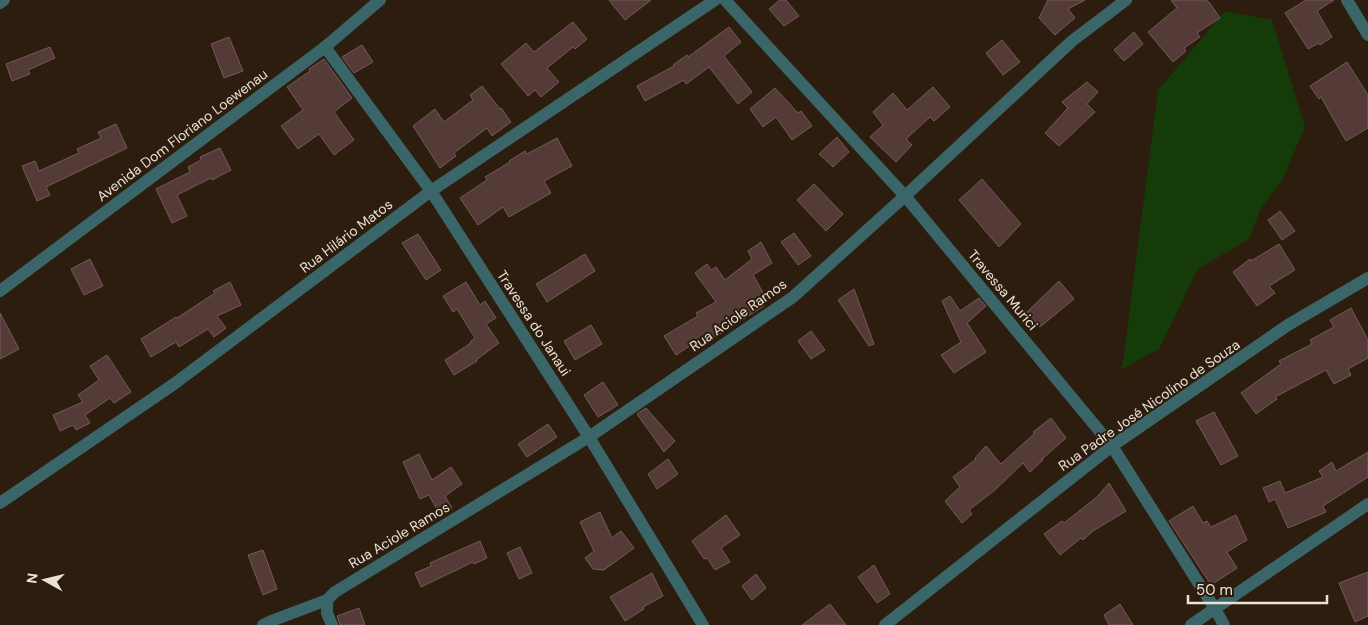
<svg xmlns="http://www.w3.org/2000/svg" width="1368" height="625" viewBox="0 0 1368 625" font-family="'DM Sans',sans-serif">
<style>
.green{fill:#153b09}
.building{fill:#543b38;stroke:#755a57}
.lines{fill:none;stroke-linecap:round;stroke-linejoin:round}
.minor{stroke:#3a6669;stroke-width:12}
.labels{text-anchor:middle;stroke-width:4;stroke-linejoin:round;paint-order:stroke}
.street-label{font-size:14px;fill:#ece1d7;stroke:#2c1d0e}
</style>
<rect width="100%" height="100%" fill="#2c1d0e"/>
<polygon class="green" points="1225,11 1272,20 1305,127 1282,181 1261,208 1249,239 1198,269 1159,349 1122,369 1158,90"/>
<g class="building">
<polygon points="609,0 651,0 625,20"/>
<polygon points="780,0 786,0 799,16 784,26 769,9"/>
<polygon points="1048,0 1085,0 1068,9 1075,18 1055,35 1039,18"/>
<polygon points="1171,0 1205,0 1209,2 1220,18 1197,33 1200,37 1184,48 1186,51 1173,62 1148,32 1177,8"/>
<polygon points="1306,0 1334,0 1317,11 1332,37 1320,45 1319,43 1308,49 1285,13"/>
<polygon points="573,22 587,39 575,49 573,47 547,68 559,82 541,97 535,90 528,96 501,64 526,43 534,52"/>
<polygon points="729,27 741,42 724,56 752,92 738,104 709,67 686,84 684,80 645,101 637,86 674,66 673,65 687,55 688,57"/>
<polygon points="1134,32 1143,44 1124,61 1114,50"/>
<polygon points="229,37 243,71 224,78 211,44"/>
<polygon points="1002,40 1020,62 1003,75 986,53"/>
<polygon points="362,45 373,62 354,73 342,57"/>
<polygon points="50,47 55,58 28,70 30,74 12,81 6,64"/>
<polygon points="324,59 352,98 334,112 354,140 334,155 319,134 298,149 281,126 303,110 287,87 310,71 309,69"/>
<polygon points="1347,62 1368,95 1368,128 1346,141 1321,97 1319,99 1310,86"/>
<polygon points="1087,82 1098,92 1087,104 1095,112 1059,146 1045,133 1068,108 1062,102"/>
<polygon points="482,86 500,109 501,108 511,122 492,136 487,128 454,153 456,156 440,168 413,126 435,109 444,122 473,100 470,95"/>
<polygon points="933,87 950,107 934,121 930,117 906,139 912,145 896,162 870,137 883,125 873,112 893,93 907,110"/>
<polygon points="775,88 798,113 801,111 812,126 792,140 776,117 763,127 750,109"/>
<polygon points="116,124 127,148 46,187 50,195 37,201 22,166 35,161 39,171 79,153 77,149 101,138 98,132"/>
<polygon points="837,137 849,152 833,167 819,154"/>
<polygon points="557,138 572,166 544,181 551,193 509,217 503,207 478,225 460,198 487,180 485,177 510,162 509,161 525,151 527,154"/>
<polygon points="220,148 231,170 212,180 211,178 177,195 187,216 172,223 156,189 190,172 188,167 201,160 200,157"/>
<polygon points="982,179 1021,224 999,247 959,200"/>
<polygon points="814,184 843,214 826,231 797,200"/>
<polygon points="1280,211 1295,231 1282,240 1268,220"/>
<polygon points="794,233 811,256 798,265 781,242"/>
<polygon points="418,234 441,270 426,280 402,243"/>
<polygon points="761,242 772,263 753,275 765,296 760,299 764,306 723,332 711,339 708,334 676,355 664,336 698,316 696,313 716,302 695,273 707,264 711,270 716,267 725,280 752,259 748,251"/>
<polygon points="1279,244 1295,270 1269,286 1275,293 1257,306 1233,272 1250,259 1251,261"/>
<polygon points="585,254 595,271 547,302 536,284"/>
<polygon points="90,259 103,286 84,295 71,269"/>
<polygon points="1059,281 1074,299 1040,327 1027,312"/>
<polygon points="230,282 241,305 217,316 226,328 214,337 208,329 179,347 176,342 151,357 141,339 176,317 177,318 215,293 213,291"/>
<polygon points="466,282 480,305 485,301 496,318 486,324 499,343 476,360 477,361 454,375 445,360 471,343 470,342 475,338 457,309 453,312 443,296"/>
<polygon points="854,289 874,344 869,346 838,300"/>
<polygon points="950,296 960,311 979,298 986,306 967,323 986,352 954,373 941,355 961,342 942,301"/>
<polygon points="1351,308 1368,340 1368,358 1348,369 1351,375 1334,384 1326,370 1275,397 1277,399 1256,414 1241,393 1281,364 1279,361 1312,344 1310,340 1334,327 1330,320"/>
<polygon points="0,313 19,349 0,359"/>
<polygon points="591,325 602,344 575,360 564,341"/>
<polygon points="811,331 825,350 811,359 798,341"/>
<polygon points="107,355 131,392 114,403 110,398 85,415 90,423 76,430 73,425 60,431 53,415 83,402 78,395 99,380 90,366"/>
<polygon points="603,382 618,405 598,417 584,395"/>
<polygon points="646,408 675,441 664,452 637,414"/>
<polygon points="1214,412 1238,456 1221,465 1196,421"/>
<polygon points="1051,418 1066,438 1042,459 1043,460 1030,472 1023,463 995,490 969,510 972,514 962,523 945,501 960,487 953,477 976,459 975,458 986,446 1001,464 1035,433 1033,432"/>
<polygon points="548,424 557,437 527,457 518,444"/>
<polygon points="1368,452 1368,477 1323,506 1326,512 1288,528 1275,499 1269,502 1263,488 1280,481 1285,493 1323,477 1319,471 1332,462 1336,471"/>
<polygon points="419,454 432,480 451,467 462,484 445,496 452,508 440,515 429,495 420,499 403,462"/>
<polygon points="668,459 678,474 657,489 648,474"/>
<polygon points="1109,483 1126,511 1093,531 1083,540 1081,538 1060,555 1044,534 1062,521 1064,523 1097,497"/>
<polygon points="1193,506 1203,523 1207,521 1211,527 1236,515 1247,540 1227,552 1237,568 1211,585 1169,521"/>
<polygon points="600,512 612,538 621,531 634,548 604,570 593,569 585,558 594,551 580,522"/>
<polygon points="726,515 740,535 721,548 730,562 715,570 707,558 704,559 692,541"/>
<polygon points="480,541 487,558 474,564 473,562 421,587 415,573 431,566 430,563"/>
<polygon points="520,547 532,573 519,579 507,553"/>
<polygon points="263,550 277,589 263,595 248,555"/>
<polygon points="874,565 890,594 877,603 858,577"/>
<polygon points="1368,572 1368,616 1355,622 1339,583"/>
<polygon points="652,573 663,596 643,607 644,609 625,621 610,597"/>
<polygon points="756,574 766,588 752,600 742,586"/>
<polygon points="830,604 846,625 802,625"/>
<polygon points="1120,604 1133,625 1109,625 1104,615"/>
<polygon points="359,608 365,625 340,625 337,616"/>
</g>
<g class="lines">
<g class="minor">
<polyline points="725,0 905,196 1112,446 1215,609 1224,625"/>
<polyline points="1347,0 1368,35"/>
<polyline points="0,3 4,0"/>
<polyline points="325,47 431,191 589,437 703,625"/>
<polyline points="0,291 325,47 380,0"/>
<polyline points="0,503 174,384 431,191 715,0"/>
<polyline points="327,600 335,592 589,437 793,297 905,196 1072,41 1126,0"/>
<polyline points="327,600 327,613 332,625"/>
<polyline points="263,625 271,621 327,600"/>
<polyline points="885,625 1112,446 1288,325 1368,278"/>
<polyline points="1191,625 1368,504"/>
</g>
</g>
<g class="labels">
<g class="street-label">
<text transform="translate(182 135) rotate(-37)" y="5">Avenida Dom Floriano Loewenau</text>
<text transform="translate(346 236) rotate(-37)" y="5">Rua Hilário Matos</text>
<text transform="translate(1003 290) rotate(50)" y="5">Travessa Murici</text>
<text transform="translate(738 315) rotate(-35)" y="5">Rua Aciole Ramos</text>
<text transform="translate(534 323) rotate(57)" y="5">Travessa do Janaui</text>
<text transform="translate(1149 405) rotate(-35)" y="5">Rua Padre José Nicolino de Souza</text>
<text transform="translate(399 535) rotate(-31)" y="5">Rua Aciole Ramos</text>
</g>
</g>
<g transform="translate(45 580) rotate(278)" stroke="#2c1d0e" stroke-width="4" paint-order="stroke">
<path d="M0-4L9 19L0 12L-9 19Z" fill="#ece1d7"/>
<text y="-8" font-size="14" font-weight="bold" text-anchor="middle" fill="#ece1d7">N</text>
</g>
<path d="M1188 595v8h139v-8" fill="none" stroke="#ece1d7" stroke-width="2.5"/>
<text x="1196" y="595" font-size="15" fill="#ece1d7" stroke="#2c1d0e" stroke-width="4" paint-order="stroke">50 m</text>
</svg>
